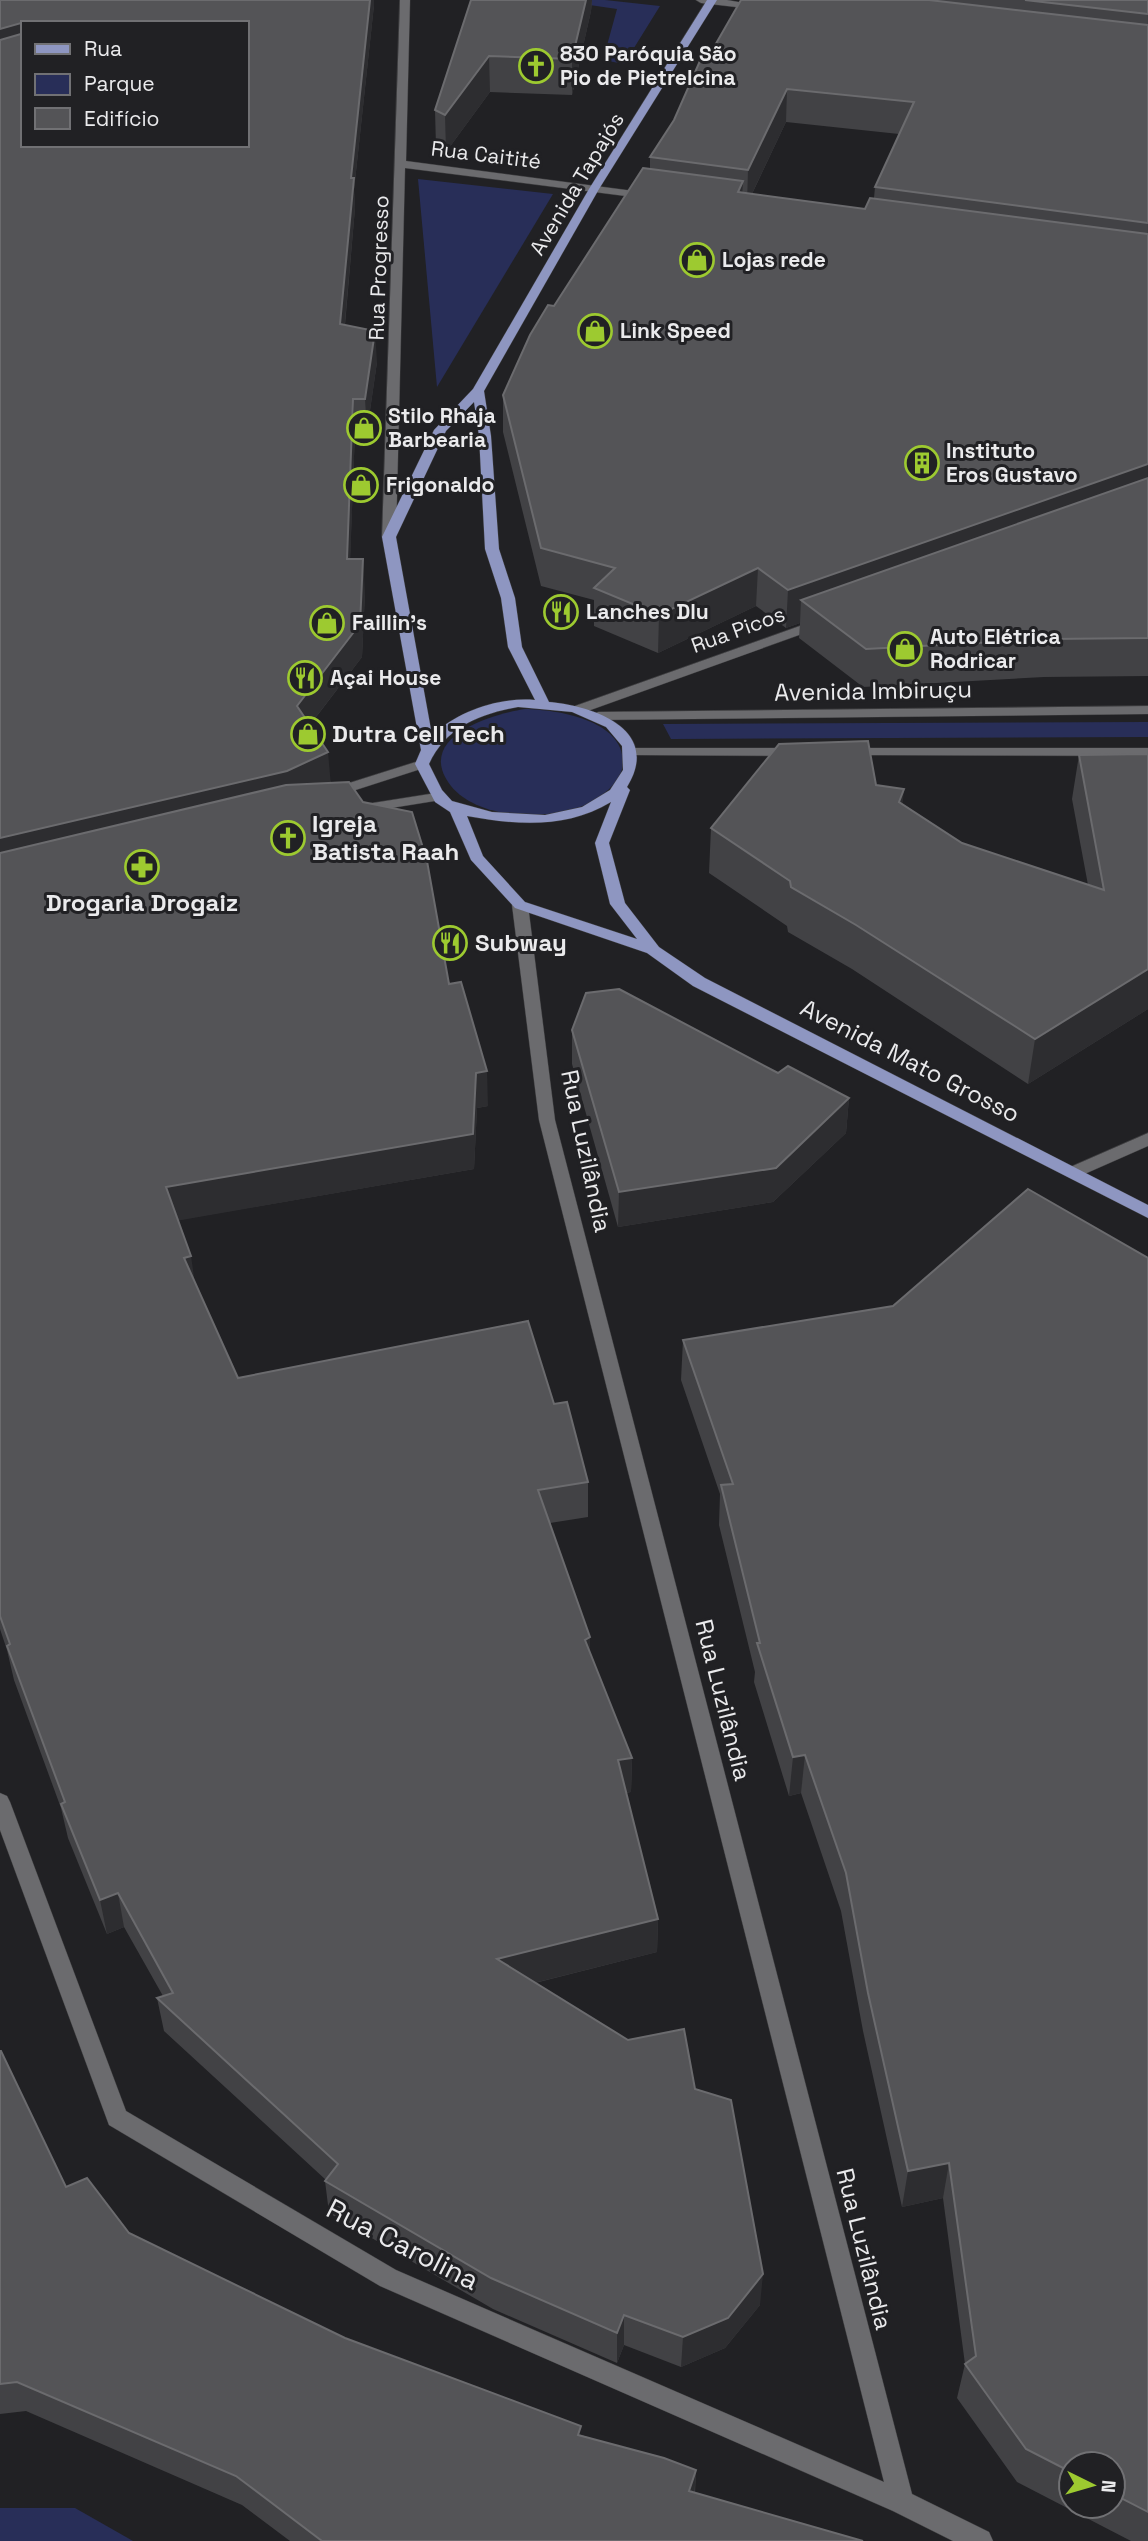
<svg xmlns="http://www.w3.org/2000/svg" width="1148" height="2541" viewBox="0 0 1148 2541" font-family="'Space Grotesk',sans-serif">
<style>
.green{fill:#282e58}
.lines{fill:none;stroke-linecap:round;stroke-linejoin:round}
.minor-casing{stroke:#3c3c3e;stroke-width:1}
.major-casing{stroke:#3c3c3e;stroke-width:1}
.minor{fill:#6b6b6e;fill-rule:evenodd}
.major{fill:#8e96c1;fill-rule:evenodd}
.wall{fill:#424245;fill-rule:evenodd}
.shaded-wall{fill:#2d2d30}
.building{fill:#545457;stroke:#6b6b6e;stroke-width:2;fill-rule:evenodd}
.labels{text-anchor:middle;stroke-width:6;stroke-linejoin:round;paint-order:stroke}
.far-poi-label{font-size:21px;font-weight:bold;fill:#eaeaec;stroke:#212124;text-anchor:start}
.far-street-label{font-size:21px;fill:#eaeaec;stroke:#212124}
.street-label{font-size:24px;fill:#eaeaec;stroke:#212124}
.poi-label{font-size:24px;font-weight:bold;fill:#eaeaec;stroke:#212124;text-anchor:start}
.near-street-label{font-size:28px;fill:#eaeaec;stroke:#212124}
</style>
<rect width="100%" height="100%" fill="#212124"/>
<g class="green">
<polygon points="555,0 605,0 660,6 624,64 603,60 617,9"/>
<polygon points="418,179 553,194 437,387"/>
<path d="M525,709C557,710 623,719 623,763C622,780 607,792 595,800C558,822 480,822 451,786C413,737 492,714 525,709Z"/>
<polygon points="1148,722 1148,737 671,739 663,724"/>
<polygon points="0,2508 75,2508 133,2541 0,2541"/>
</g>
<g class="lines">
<g class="minor-casing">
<g id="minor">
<polygon points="400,0 410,0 406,161 649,193 655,196 649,199 405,168 396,537 389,541 382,537"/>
<polygon points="696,0 727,0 767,7 762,10 701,3"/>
<polygon points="822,618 827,619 827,625 585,712 580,713 573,709 575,706"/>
<polygon points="1148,706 1148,714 598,720 591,716 598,712"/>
<polygon points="632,748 797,748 804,752 797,756 627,755 625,752 627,749"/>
<polygon points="846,748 1148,748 1148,756 841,755 839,752 841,749"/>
<polygon points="422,760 427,761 429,764 427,767 337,796 332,797 325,793 327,790"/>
<polygon points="436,793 441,794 443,797 441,800 360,813 353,809 360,805"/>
<polygon points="520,900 528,905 555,1120 912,2494 989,2532 993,2541 953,2541 893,2511 380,2286 109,2125 0,1830 0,1793 7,1796 10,1802 126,2111 396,2270 884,2482 539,1120 512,905"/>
<polygon points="1148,1133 1148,1146 1080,1176 1074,1178 1066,1172 1068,1168"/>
</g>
</g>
<g class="major-casing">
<path id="major" d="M707,0H717L599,189L484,391L491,436L499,549L515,598L522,647L549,702C595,706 662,730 627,787L630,790L609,843L625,903L659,947L705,978L1148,1205V1218L693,986L647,953L515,908L471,860L450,812L435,802L415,764L421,750L382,537L434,430L473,389L589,189ZM474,402L479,436L485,549L501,598L508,647L535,700C498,697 459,711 432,735L396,537L446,431ZM518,707L572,712L606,727L622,746L623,770L610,790L582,807L545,815L492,812L452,801L442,790L429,764C446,727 480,714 518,707ZM611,802L595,843L610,904L637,939L525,902L483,856L467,816C516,825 567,829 611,802Z"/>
</g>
<use href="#minor" class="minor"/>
<use href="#major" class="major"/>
</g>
<g class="wall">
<polygon points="0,0 374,5 354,190 355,208 345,325 377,362 367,431 355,431 350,559 365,592 362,657 310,725 331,783 449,984 488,1106 477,1108 474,1169 178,1220 195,1283 238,1378 554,1404 588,1482 588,1517 550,1523 590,1652 632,1758 631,1792 626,1793 658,1919 657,1952 535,1983 695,2089 760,2305 725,2348 681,2367 624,2345 617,2363 493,2309 329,2213 325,2181 326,2180 164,2031 157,1998 163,1996 124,1927 107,1934 68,1838 61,1808 14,1680 7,1650 0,1629"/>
<polygon points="471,0 592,0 591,11 572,95 490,92 446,152 436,147 435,110"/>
<path d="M741,0H1148V676L1044,677L863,687L799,638L800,623L786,628L756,606L658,653L594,626V600L541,586L503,432V395L554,306L650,169V157L674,120ZM786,122L899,134L875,187L874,198L865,209L752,194Z"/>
<polygon points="1079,755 1148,1009 1028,1084 852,969 788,932 787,926 709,873 711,828 903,804 962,843 1088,885 1072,799"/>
<polygon points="572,1030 778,1073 849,1098 846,1133 773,1202 618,1227 572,1064"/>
<path d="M1148,1258V2541H1131L1017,2482L957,2398L965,2364L943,2198L902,2207L863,2031L841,1911L801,1793L789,1796L754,1682L755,1672L719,1525L720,1494L681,1380L683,1340L893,1306ZM1071,2464H1113V2506H1071Z"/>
<polygon points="0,2051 66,2187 129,2233 345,2338 581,2435 696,2470 695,2493 863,2541 290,2541 242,2505 26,2411 0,2414"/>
</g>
<g class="shaded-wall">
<polygon points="370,0 374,0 374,5 354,190 355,208 342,355 340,324 351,178"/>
<polygon points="586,0 592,0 591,11 572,95 572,59"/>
<polygon points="21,23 23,39 0,59 0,29"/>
<polygon points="489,56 490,92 446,152 445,115"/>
<polygon points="787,89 786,122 747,204 748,170"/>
<polygon points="743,181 741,215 738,192"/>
<polygon points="375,331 377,362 367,431 365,399"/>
<polygon points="353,399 355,431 349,592 347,559"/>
<polygon points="1148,464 1148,494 801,600 800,623 786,628 788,590"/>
<polygon points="363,559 365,592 362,657 299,739 297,706"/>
<polygon points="758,568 756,606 658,653 659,615"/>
<polygon points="328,752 331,786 0,873 0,838"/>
<polygon points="904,789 900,833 899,802"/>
<polygon points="1148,969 1148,1009 1028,1084 1035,1039"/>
<polygon points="487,1071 488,1106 477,1108 474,1169 170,1222 166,1187 476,1073"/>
<polygon points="849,1098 846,1133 773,1202 618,1227 619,1192"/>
<polygon points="191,1256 196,1291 184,1258"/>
<polygon points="590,1637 590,1672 585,1640"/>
<polygon points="805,1755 801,1793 789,1796 793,1757"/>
<polygon points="632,1758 631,1792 618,1794 618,1760"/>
<polygon points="118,1893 124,1927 107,1934 100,1900"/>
<polygon points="658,1919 657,1952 498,1992 497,1959"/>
<polygon points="949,2163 943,2198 902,2207 908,2171"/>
<polygon points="763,2274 760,2305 725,2348 681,2367 683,2337"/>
<polygon points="624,2315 624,2345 617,2363 617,2333"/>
<polygon points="696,2470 694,2499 689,2491"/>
</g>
<g class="building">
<path d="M0,0H370L351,178H354L340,324L375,331L365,399H353L347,559H363L360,624L297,706L328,752L287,771L0,838V40L21,34V23L0,29ZM23,23H247V145H23Z"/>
<polygon points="471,0 586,0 572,59 489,56 445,115 435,110"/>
<polygon points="741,0 929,0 1148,25 1148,223 875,187 914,102 787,89 748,170 650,157 674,120 703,54 710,54"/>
<polygon points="1025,0 1148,0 1148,14"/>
<polygon points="643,168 743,181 738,192 865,209 870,198 1148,234 1148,464 788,590 758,568 659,615 594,588 615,568 541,548 503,395 530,335 548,305 554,306"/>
<polygon points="1148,478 1148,638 1050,639 866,649 801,600"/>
<polygon points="868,741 876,785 904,789 899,802 962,843 1104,890 1079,755 1148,754 1148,969 1035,1039 856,925 791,887 790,881 711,828 779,744"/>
<polygon points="349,782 363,802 412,812 427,861 449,984 461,982 487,1071 476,1073 473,1134 166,1187 191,1256 184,1258 238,1378 528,1321 554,1404 567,1402 588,1482 538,1490 590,1637 585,1640 632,1758 618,1760 658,1919 497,1959 628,2040 684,2029 695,2089 731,2100 763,2274 728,2318 683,2337 624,2315 617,2333 491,2278 325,2181 338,2164 157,1998 173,1993 118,1893 100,1900 61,1804 65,1802 7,1646 10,1644 0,1616 0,853 286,785"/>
<polygon points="619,989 778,1073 788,1066 849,1098 776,1168 619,1192 572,1030 586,993"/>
<polygon points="1028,1189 1148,1258 1148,2512 1113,2494 1113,2464 1071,2464 1071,2472 1026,2449 965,2364 976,2356 949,2163 908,2171 868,1993 846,1873 805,1755 793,1757 757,1643 760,1643 721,1485 733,1484 683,1340 893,1306"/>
<polygon points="0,2051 1,2051 66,2187 87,2178 129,2233 345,2338 581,2426 578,2435 664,2458 696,2470 689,2491 863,2541 322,2541 236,2476 17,2382 0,2384"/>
</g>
<defs>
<g id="church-ring" transform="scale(1.75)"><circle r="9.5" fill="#212124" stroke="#9dca30" stroke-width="1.5"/><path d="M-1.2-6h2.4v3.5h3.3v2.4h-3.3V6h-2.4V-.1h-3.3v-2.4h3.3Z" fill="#9dca30"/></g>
<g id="shop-ring" transform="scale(1.75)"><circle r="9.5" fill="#212124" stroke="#9dca30" stroke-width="1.5"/><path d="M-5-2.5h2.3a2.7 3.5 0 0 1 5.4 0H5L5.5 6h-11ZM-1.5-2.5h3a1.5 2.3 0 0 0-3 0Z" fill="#9dca30"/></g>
<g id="building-ring" transform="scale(1.75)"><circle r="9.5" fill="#212124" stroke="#9dca30" stroke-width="1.5"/><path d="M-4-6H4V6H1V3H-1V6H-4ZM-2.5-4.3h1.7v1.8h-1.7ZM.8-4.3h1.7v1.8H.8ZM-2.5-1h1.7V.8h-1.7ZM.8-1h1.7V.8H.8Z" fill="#9dca30"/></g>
<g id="restaurant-ring" transform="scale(1.75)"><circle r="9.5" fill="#212124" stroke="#9dca30" stroke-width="1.5"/><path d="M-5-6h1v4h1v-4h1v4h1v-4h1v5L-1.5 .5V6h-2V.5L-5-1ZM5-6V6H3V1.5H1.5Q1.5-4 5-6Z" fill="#9dca30"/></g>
<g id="pharmacy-ring" transform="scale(1.75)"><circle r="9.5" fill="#212124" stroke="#9dca30" stroke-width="1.5"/><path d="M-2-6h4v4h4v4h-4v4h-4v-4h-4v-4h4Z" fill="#9dca30"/></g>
</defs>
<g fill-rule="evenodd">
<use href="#church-ring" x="536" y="66"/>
<use href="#shop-ring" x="697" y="260"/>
<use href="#shop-ring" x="595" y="331"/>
<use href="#shop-ring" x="364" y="428"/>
<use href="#building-ring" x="922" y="463"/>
<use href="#shop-ring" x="361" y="485"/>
<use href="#restaurant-ring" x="561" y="612"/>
<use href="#shop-ring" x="327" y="623"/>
<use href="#shop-ring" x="905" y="649"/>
<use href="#restaurant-ring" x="305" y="678"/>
<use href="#shop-ring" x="308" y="734"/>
<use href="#church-ring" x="288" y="838"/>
<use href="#pharmacy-ring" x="142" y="867"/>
<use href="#restaurant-ring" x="450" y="943"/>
</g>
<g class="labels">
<g class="far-poi-label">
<text x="560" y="61">830 Paróquia São<tspan x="560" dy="24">Pio de Pietrelcina</tspan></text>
<text x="722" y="267">Lojas rede</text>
<text x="620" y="338">Link Speed</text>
<text x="388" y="423">Stilo Rhaja<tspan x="388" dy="24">Barbearia</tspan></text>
<text x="946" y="458">Instituto<tspan x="946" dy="24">Eros Gustavo</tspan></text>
<text x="386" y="492">Frigonaldo</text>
<text x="586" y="619">Lanches Dlu</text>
<text x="352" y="630">Faillin's</text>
<text x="930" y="644">Auto Elétrica<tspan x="930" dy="24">Rodricar</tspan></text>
<text x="330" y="685">Açai House</text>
</g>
<g class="far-street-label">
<text transform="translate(486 155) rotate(7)" y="7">Rua Caitité</text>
<text transform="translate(577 184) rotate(-59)" y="7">Avenida Tapajós</text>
<text transform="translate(379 268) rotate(-88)" y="7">Rua Progresso</text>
<text transform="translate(738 630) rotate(-20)" y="7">Rua Picos</text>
</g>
<g class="street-label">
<text transform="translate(873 691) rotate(-1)" y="8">Avenida Imbiruçu</text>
<text transform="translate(910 1061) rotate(27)" y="8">Avenida Mato Grosso</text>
<text transform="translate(586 1151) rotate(78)" y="8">Rua Luzilândia</text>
<text transform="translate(723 1700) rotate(76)" y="8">Rua Luzilândia</text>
<text transform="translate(864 2249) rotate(76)" y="8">Rua Luzilândia</text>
</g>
<g class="poi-label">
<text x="332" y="742">Dutra Cell Tech</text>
<text x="312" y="832">Igreja<tspan x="312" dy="28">Batista Raah</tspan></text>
<text x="142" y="911" text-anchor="middle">Drogaria Drogaiz</text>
<text x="475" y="951">Subway</text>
</g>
<g class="near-street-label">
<text transform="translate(403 2244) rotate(27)" y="10">Rua Carolina</text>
</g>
</g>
<rect x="21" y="21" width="228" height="126" fill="#212124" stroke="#717174" stroke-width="2"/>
<rect x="35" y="44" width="35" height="10" fill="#8e96c1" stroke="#717174" stroke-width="2"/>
<text x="84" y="56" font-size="21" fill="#eaeaec">Rua</text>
<rect x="35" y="74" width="35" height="21" fill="#282e58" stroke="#717174" stroke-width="2"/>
<text x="84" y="91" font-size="21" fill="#eaeaec">Parque</text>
<rect x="35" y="108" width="35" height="21" fill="#545457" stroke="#717174" stroke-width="2"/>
<text x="84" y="126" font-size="21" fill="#eaeaec">Edifício</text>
<g transform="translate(1092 2485) rotate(95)"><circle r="33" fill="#212124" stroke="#717174" stroke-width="2"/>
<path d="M0-5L12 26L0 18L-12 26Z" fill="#9dca30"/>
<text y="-10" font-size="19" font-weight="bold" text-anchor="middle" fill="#eaeaec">N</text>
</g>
</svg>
